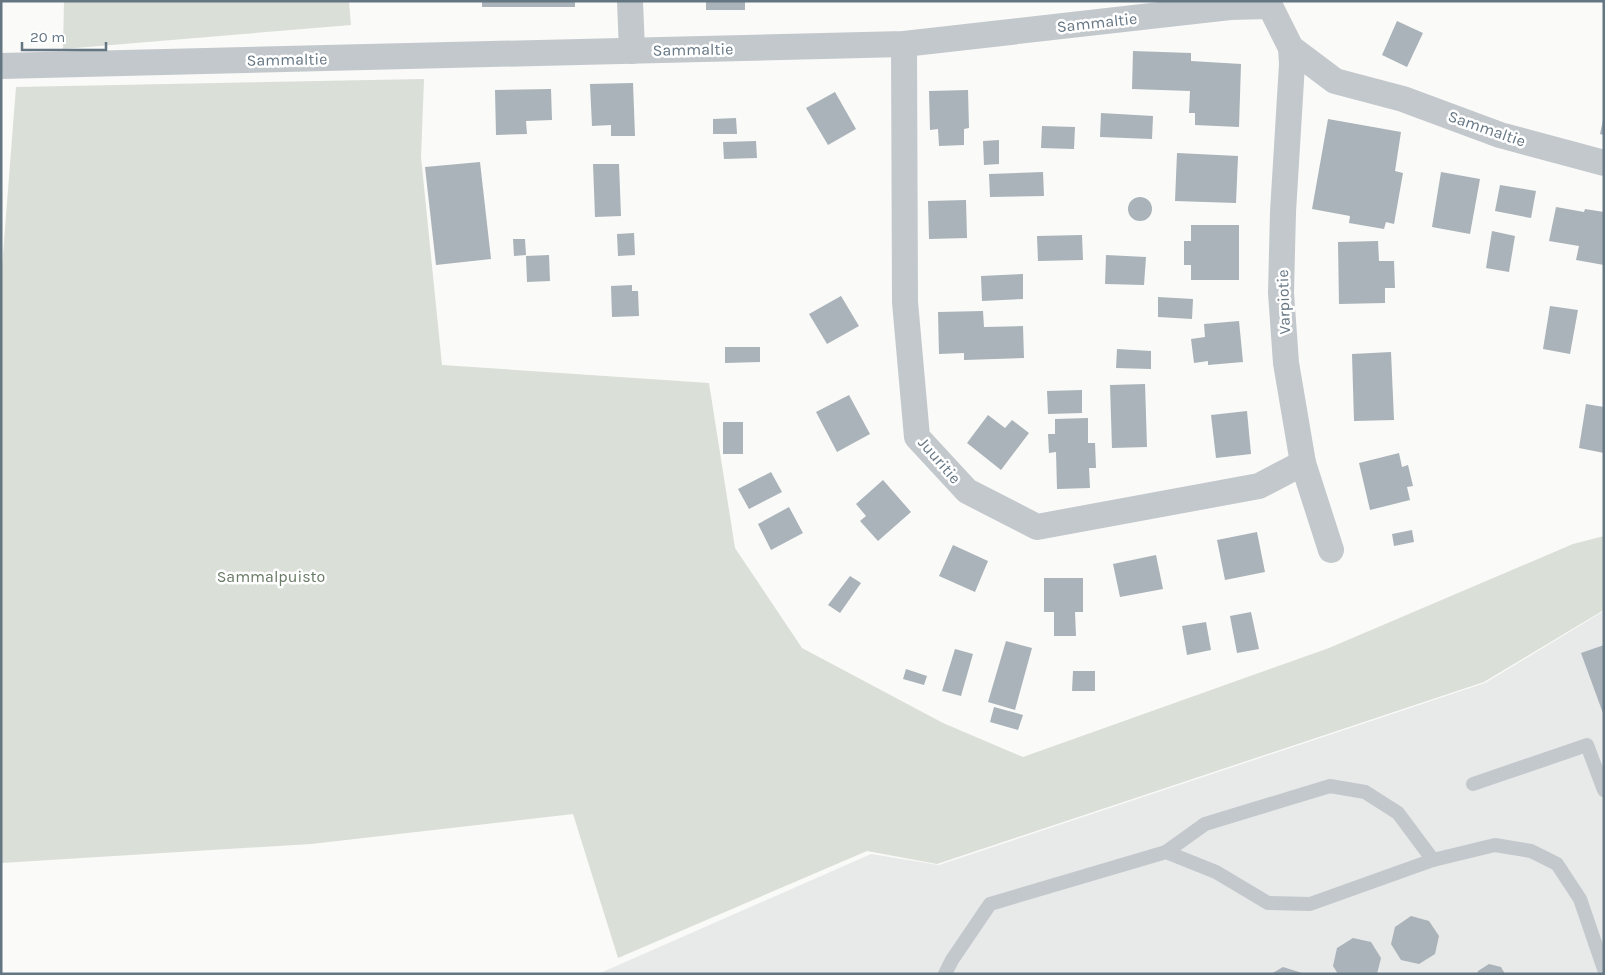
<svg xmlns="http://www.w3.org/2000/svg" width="1605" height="975" viewBox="0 0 1605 975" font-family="Karla,sans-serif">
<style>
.built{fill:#e8e9e9}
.green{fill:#dadfd7}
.building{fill:#aab3b9}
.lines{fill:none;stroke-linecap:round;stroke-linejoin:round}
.lane{stroke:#c3c8cc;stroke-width:14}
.street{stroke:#c3c8cc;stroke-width:26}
.labels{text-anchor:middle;stroke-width:5;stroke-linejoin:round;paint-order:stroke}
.street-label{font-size:16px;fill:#657683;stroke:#fff}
.park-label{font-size:16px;fill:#687a64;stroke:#fff}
</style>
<rect width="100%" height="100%" fill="#fafaf8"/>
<polygon class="built" points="1604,611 1604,974 598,974 871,854 939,865 1485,683"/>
<g class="green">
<polygon points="64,1 349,1 351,25 63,49"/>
<polygon points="424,79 421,157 442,365 709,383 735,548 802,648 943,723 1023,757 1329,648 1573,544 1604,536 1604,610 1484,682 937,864 867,851 618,958 573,814 311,844 1,863 1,280 16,87"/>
</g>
<g class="building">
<rect x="482" y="1" width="93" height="6"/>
<rect x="706" y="1" width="39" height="9"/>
<polygon points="1397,21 1423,33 1407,67 1382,55"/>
<polygon points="1133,51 1191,53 1191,61 1241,64 1239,127 1195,125 1195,113 1189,113 1190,91 1132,89"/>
<polygon points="633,83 635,136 611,136 611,125 592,126 590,84"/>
<polygon points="551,89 552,120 526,121 527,134 496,135 495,90"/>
<polygon points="968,90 969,128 964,129 964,145 939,146 938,129 930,130 929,91"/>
<polygon points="835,92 856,129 828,145 806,108"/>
<polygon points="1101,113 1153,116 1152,139 1100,137"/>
<polygon points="736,118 737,134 713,134 713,119"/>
<polygon points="1328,119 1401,132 1395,171 1403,173 1394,224 1386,222 1384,229 1349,223 1350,216 1312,209"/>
<polygon points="1603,120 1604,120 1604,135 1600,134"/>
<polygon points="1042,126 1075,127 1074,149 1041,148"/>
<polygon points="999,140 999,164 984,165 983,141"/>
<polygon points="756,141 757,158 724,159 723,142"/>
<polygon points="1177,153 1238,156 1236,203 1175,201"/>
<polygon points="480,162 491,259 436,265 425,167"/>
<polygon points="593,164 619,164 621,216 595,217"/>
<polygon points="1043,172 1044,196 990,197 989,174"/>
<polygon points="1441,172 1480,179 1470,234 1432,227"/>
<polygon points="1500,185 1536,191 1531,218 1495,211"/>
<circle cx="1140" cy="209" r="12"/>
<polygon points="966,200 967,238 929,239 928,201"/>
<polygon points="1556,207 1584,212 1585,209 1604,212 1604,265 1576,260 1579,246 1549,241"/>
<polygon points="1191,225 1239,225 1239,280 1191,280 1191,265 1184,265 1184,241 1191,241"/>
<polygon points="1492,231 1515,236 1509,272 1486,268"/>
<polygon points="634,233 635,255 618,256 617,234"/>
<polygon points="1082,235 1083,260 1038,261 1037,236"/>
<polygon points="513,239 525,239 526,255 514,256"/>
<polygon points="1378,241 1379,261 1394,261 1395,288 1385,288 1385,303 1339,304 1338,242"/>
<polygon points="549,255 550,281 527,282 526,256"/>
<polygon points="1106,255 1146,257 1144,285 1105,284"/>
<polygon points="1023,274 1023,299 982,301 981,276"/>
<polygon points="632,285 632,291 638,291 639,316 612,317 611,286"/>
<polygon points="841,296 859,326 827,344 809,314"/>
<polygon points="1158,297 1193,299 1192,319 1158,317"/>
<polygon points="1550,306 1578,310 1570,354 1543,349"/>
<polygon points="983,311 984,327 1023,326 1024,358 964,360 964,353 939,354 938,312"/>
<polygon points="1239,321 1243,362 1208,365 1208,361 1194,363 1191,339 1205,337 1204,324"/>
<polygon points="725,347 760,347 760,362 725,363"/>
<polygon points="1117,349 1151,351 1151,369 1116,368"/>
<polygon points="1391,352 1394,420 1354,421 1352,354"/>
<polygon points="1145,384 1147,447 1112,448 1110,385"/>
<polygon points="1082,390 1082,413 1048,414 1047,391"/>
<polygon points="849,395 870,434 837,452 816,412"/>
<polygon points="1586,404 1604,407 1604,453 1579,448"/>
<polygon points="1247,411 1251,454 1216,458 1211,415"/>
<polygon points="988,415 1005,428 1012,420 1029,433 1001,470 967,443"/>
<polygon points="1088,418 1088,443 1095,443 1096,468 1089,468 1090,488 1057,489 1056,452 1049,453 1048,434 1055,434 1055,419"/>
<rect x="723" y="422" width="20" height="32"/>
<polygon points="1399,453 1402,467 1408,465 1413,486 1407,487 1410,500 1370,510 1359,463"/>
<polygon points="771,472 782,492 749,509 738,489"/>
<polygon points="883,480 911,512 878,541 860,521 866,516 856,504"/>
<polygon points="789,507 803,533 771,550 758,524"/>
<polygon points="1412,530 1414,542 1394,546 1392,534"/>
<polygon points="1257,532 1265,572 1225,580 1217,540"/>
<polygon points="953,545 988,561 975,592 939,576"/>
<polygon points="1156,555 1163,589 1120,597 1113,564"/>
<polygon points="850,576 861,583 840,613 828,605"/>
<polygon points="1044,578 1083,578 1083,612 1075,612 1076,636 1054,636 1054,612 1044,612"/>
<polygon points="1251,612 1259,649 1237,653 1230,616"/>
<polygon points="1206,622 1211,650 1187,655 1182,626"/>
<polygon points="1006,641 1032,648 1015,710 988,702"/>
<polygon points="1604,645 1604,716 1581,653"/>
<polygon points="955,649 973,654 961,696 942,691"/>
<polygon points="906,669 927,676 924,685 903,679"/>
<polygon points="1073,671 1095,671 1095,691 1072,691"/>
<polygon points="994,707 1023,715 1018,730 990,722"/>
<polygon points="1411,916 1429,921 1439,936 1435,954 1419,964 1401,960 1391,944 1395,927"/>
<polygon points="1353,938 1371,942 1381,958 1377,974 1338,974 1333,966 1337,948"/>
<polygon points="1489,964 1501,967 1505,974 1477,974 1478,971"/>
<polygon points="1283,967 1302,973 1302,974 1271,974"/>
</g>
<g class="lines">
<g class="lane">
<polyline points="1473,784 1587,745 1604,790"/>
<polyline points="1166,852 1205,824 1330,786 1365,792 1398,813 1433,860"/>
<polyline points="945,974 952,960 990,904 1166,852 1216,872 1268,903 1310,904 1433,860 1495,845 1531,851 1557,864 1580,899 1604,969"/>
</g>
<g class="street">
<polyline points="630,1 632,51"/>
<polyline points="904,44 905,302 917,437 967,491 1037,527 1259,486 1303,463"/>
<polyline points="1291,48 1292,64 1283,212 1281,293 1286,363 1303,463 1331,550"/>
<polyline points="1,66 904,44 1230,7 1270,6 1291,48 1335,81 1403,99 1500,135 1604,163"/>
</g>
</g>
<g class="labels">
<g class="street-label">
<text transform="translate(1097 22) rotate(-6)" y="6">Sammaltie</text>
<text transform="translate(693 49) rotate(-1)" y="6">Sammaltie</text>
<text transform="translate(287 59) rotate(-1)" y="6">Sammaltie</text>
<text transform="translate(1487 128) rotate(19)" y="6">Sammaltie</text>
<text transform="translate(1283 302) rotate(-92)" y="6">Varpiotie</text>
<text transform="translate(940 460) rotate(49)" y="6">Juuritie</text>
</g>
<g class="park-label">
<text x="271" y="582">Sammalpuisto</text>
</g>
</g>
<rect width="1605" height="975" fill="none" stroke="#657683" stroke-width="5"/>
<path d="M22 42v8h84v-8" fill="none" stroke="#657683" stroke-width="2.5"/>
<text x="30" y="42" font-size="15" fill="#657683" stroke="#ffffff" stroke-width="4" paint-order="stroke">20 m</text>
</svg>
